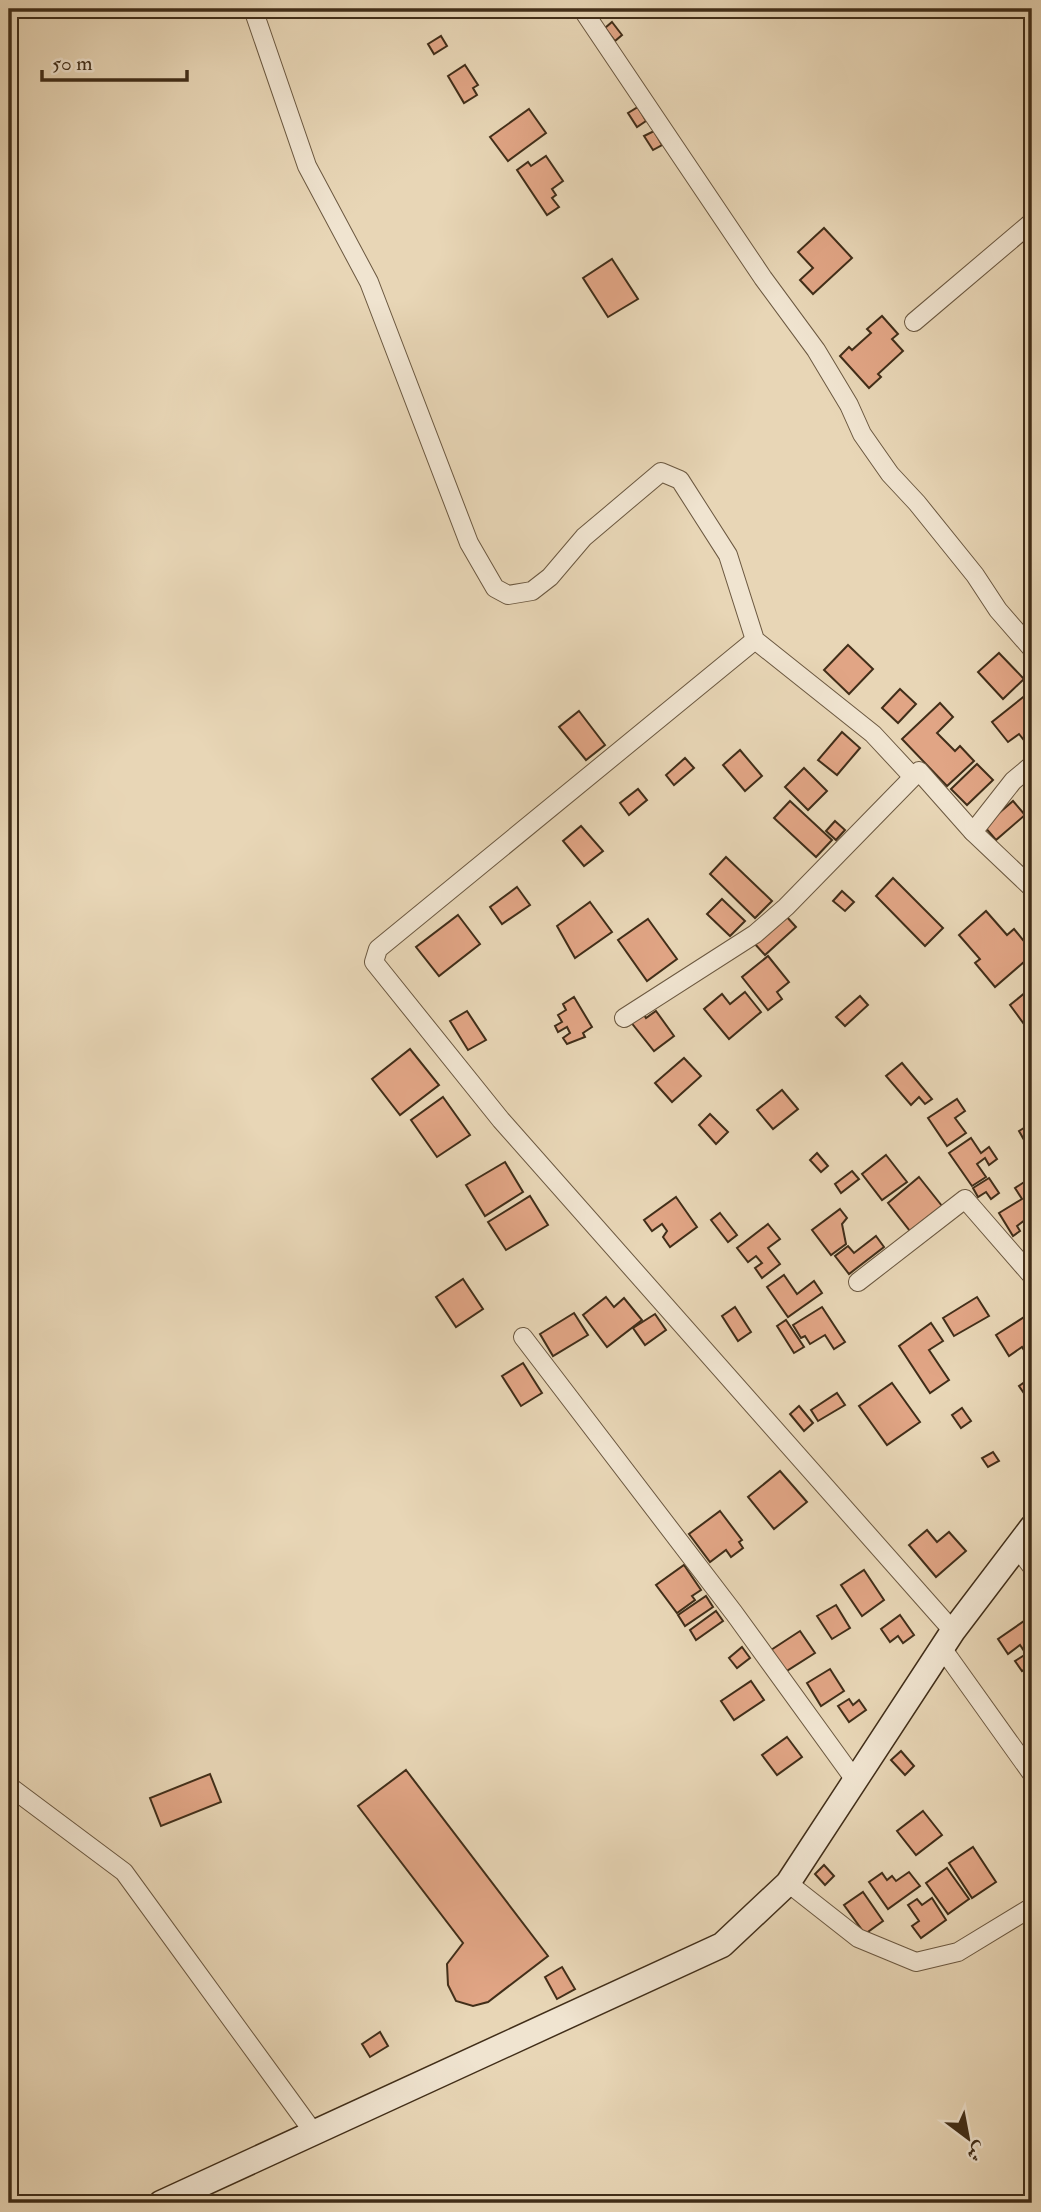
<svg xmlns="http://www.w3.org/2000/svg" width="1041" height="2212" viewBox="0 0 1041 2212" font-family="'IM FELL Double Pica',Amiri,serif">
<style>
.building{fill:#e1a585;stroke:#412e19;stroke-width:2}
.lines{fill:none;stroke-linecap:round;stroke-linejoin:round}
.street-casing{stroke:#6b5840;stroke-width:20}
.secondary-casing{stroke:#412e19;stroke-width:27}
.street{stroke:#f0e4d0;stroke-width:18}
.secondary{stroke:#f0e4d0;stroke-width:24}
</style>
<rect width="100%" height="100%" fill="#e8d6b6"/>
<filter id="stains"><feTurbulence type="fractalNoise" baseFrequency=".00286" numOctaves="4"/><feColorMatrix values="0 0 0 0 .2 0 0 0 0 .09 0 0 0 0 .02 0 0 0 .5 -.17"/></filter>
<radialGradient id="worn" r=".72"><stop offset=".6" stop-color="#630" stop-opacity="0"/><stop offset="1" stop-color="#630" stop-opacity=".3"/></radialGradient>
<g class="building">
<polygon points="612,22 622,35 615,41 605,28"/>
<polygon points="441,36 447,46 434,54 428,44"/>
<polygon points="465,65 478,85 473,88 477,95 464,103 448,76"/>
<polygon points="638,107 646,121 637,127 628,113"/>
<polygon points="529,109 546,133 508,161 490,137"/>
<polygon points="654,131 662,145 653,150 644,136"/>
<polygon points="546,156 563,181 552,189 556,195 552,198 559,207 547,215 517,170 528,162 531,166"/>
<polygon points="824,228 852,258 813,294 800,280 813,268 798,252"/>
<polygon points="612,259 638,299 608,317 583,278"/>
<polygon points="882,316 898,334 892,339 903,351 878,374 881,377 869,388 840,356 849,347 852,350 871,333 867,329"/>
<polygon points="848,645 873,669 849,694 824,670"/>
<polygon points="999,653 1024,679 1003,699 978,672"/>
<polygon points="900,689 916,704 898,723 882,708"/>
<polygon points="1032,690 1032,740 1027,744 1019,734 1008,742 992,722"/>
<polygon points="940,703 953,717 937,733 955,751 960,746 974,761 947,786 902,739"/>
<polygon points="579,711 605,745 586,760 559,727"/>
<polygon points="842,732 860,748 837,775 818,760"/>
<polygon points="740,750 762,776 745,791 723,765"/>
<polygon points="685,758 694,768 674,785 666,775"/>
<polygon points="977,764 993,780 967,805 951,789"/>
<polygon points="804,768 827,791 808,810 785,787"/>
<polygon points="638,789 647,800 629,815 620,803"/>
<polygon points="790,801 832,840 816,857 774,818"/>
<polygon points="1013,801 1025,815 996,840 984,826"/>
<polygon points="835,821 845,830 836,840 826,831"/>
<polygon points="581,826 603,851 584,866 563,841"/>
<polygon points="726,857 772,901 755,918 710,874"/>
<polygon points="893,878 943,928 925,946 876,896"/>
<polygon points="517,887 530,905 502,924 490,907"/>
<polygon points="842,891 854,902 845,911 833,901"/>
<polygon points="722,899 745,921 730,936 707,914"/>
<polygon points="590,902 612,932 575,958 557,926"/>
<polygon points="986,911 1007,935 1014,929 1032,951 1032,955 995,987 975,963 980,959 959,935"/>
<polygon points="458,915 480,944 439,976 416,947"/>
<polygon points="786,916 796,927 765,955 754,943"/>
<polygon points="648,919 677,959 647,981 618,940"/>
<polygon points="768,956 789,982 777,992 782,999 768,1010 742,977"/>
<polygon points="745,992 761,1012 729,1039 704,1009 722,994 730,1004"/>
<polygon points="1026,992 1032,1000 1032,1035 1010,1005"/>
<polygon points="860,996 868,1005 845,1026 836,1017"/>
<polygon points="574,997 592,1027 583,1033 585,1037 567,1044 563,1038 570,1033 567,1027 558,1032 555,1026 562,1022 558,1015 566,1010 563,1004"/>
<polygon points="467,1011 486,1040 468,1050 450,1021"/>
<polygon points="656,1011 674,1036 654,1051 630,1021 642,1012 646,1018"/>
<polygon points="410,1049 439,1085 400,1115 372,1079"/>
<polygon points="684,1058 701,1076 672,1102 655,1083"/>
<polygon points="902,1063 932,1099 925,1104 919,1097 911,1105 886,1076"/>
<polygon points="782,1090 798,1109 773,1129 757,1110"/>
<polygon points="443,1097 470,1135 437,1157 411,1120"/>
<polygon points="957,1099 965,1111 955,1118 966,1133 947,1146 928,1118"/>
<polygon points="710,1114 728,1132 716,1144 699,1125"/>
<polygon points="1032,1123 1032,1154 1019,1131"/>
<polygon points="971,1138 981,1153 989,1147 997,1159 989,1165 985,1158 977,1164 986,1177 972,1186 949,1153"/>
<polygon points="817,1153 828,1166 821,1172 810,1160"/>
<polygon points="886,1155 907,1182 882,1200 862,1174"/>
<polygon points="505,1162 523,1192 485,1216 466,1185"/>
<polygon points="852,1171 859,1179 841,1193 835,1184"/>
<polygon points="919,1177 942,1206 910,1231 888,1203"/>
<polygon points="1032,1177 1032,1224 1029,1226 1025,1220 1017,1226 1020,1231 1013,1236 999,1213 1022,1199 1015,1188"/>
<polygon points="989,1178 999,1193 991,1199 986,1192 978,1197 973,1188"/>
<polygon points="530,1196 548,1225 506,1250 488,1222"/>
<polygon points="676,1197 697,1227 670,1247 663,1237 667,1231 662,1224 652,1231 644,1220"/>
<polygon points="840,1209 847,1218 842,1224 846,1244 831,1255 812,1230"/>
<polygon points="720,1213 737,1235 728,1242 711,1220"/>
<polygon points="768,1224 780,1239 768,1248 780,1264 762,1278 755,1268 762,1263 756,1256 748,1262 737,1248"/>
<polygon points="876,1236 884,1247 849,1274 835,1256 848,1246 854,1253"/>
<polygon points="784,1275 797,1294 814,1281 822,1293 788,1317 767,1287"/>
<polygon points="463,1279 483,1309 456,1327 436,1297"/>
<polygon points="606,1297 614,1307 624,1298 642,1320 607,1347 583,1315"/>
<polygon points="977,1297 989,1316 954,1336 943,1318"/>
<polygon points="735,1307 751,1332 738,1341 722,1316"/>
<polygon points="822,1307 845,1342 834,1349 825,1335 810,1344 805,1336 801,1338 793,1325"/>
<polygon points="574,1313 588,1335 553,1356 540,1334"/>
<polygon points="655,1314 666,1330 645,1345 633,1328"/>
<polygon points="1029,1314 1032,1319 1032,1363 1022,1347 1009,1356 996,1335"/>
<polygon points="786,1320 804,1347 794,1353 777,1326"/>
<polygon points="931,1323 943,1341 929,1350 949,1380 930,1393 899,1346"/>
<polygon points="523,1363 542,1393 521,1406 502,1376"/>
<polygon points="1032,1377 1032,1405 1019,1386"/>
<polygon points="892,1383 920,1422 887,1445 859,1406"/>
<polygon points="837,1393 845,1405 818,1421 811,1410"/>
<polygon points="799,1406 813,1423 804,1431 790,1414"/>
<polygon points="962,1408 971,1421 961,1428 952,1415"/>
<polygon points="993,1452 999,1461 988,1467 982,1458"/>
<polygon points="780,1471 807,1502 774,1529 748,1497"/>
<polygon points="720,1511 742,1540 739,1542 743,1548 731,1557 726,1550 710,1562 689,1534"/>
<polygon points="927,1530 937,1542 949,1532 966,1551 936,1577 909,1545"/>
<polygon points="684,1565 701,1590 692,1596 695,1600 677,1613 656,1585"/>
<polygon points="864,1570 884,1600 862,1616 841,1585"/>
<polygon points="706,1596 713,1607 685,1626 678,1615"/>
<polygon points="836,1605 850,1628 832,1639 817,1616"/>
<polygon points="716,1611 723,1621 696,1640 690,1630"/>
<polygon points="900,1615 914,1635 903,1643 898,1636 890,1642 881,1629"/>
<polygon points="1027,1619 1032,1627 1032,1664 1022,1671 1015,1661 1026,1654 1020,1645 1008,1654 998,1639"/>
<polygon points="800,1631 815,1653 785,1672 771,1650"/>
<polygon points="742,1647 750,1658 737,1668 729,1658"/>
<polygon points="830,1669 844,1691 821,1706 807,1683"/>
<polygon points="751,1681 764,1700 734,1720 721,1701"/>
<polygon points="849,1699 853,1705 859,1700 866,1710 849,1722 838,1706"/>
<polygon points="787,1737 802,1757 777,1775 762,1755"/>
<polygon points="901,1751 914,1766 905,1775 891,1760"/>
<polygon points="406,1770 548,1956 488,2002 473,2006 456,2001 448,1985 447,1964 463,1943 358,1806"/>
<polygon points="210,1774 221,1802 161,1826 150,1798"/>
<polygon points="923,1811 942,1835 916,1855 897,1831"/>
<polygon points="973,1847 996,1882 972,1898 949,1863"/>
<polygon points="824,1865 834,1876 825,1885 815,1874"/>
<polygon points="947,1868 969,1899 948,1914 926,1883"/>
<polygon points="909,1872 920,1886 888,1909 869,1882 882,1873 887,1880 892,1876 896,1881"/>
<polygon points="863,1892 883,1921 865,1934 844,1905"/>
<polygon points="932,1898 946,1920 921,1938 912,1926 919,1921 908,1905 917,1899 922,1905"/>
<polygon points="562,1967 575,1989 557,1999 545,1977"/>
<polygon points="380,2032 388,2046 370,2057 362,2044"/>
</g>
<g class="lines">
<g class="street-casing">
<g id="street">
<polyline points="253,9 307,166 369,282 469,543 495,588 508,595 532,591 550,577 584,537 661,472 680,480 728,555 755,640 873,734 913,777"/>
<polyline points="582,9 763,278 816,350 849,405 862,434 890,474 917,503 975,575 998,610 1032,649"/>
<polyline points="914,322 1032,222"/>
<polyline points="755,640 378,949 374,962 501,1120 953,1631"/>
<polyline points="973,832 1013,781 1032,765"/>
<polyline points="624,1018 755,934 786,907 919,771 973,832 1032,888"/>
<polyline points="858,1282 965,1199 1032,1276"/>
<polyline points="523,1337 734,1613 855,1780"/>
<polyline points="1017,1547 1032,1567"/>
<polyline points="942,1648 1032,1774"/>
<polyline points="9,1786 124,1872 314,2133"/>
<polyline points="788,1883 858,1938 916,1962 958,1952 1032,1907"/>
</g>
</g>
<g class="secondary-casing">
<polyline id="secondary" points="161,2203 722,1945 788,1883 953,1631 1032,1527"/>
</g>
<use href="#street" class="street"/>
<use href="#secondary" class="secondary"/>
</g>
<rect width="1041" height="2212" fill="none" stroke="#e8d6b6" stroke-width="35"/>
<rect x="10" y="10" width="1020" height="2191" fill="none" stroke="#412e19" stroke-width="3.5"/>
<rect x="18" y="18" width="1006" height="2177" fill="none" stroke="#412e19" stroke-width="2"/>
<g transform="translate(968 2138) rotate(148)" stroke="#f0e4d0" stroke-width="5" paint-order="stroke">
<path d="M0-5L12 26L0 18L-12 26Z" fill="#412e19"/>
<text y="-10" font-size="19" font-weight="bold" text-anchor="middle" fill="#412e19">ش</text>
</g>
<path d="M42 70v10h145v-10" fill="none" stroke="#412e19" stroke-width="3.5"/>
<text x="52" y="70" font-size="21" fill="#412e19" stroke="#f0e4d0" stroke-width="5" paint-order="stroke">50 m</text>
<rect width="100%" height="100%" filter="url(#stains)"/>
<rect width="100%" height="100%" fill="url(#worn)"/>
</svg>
